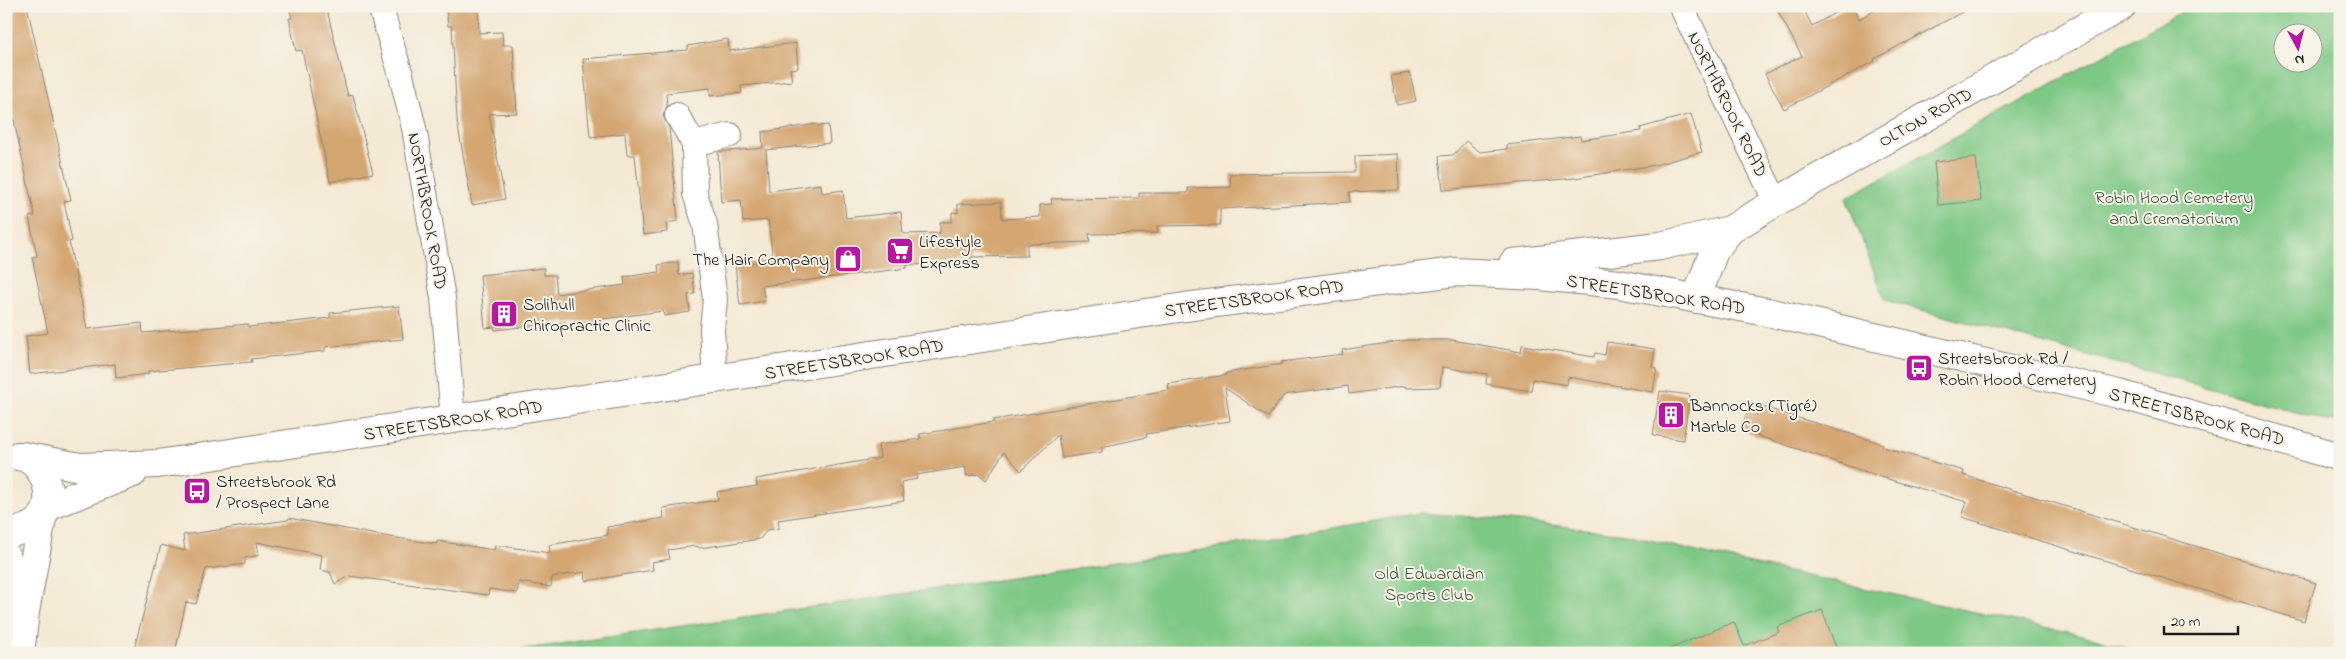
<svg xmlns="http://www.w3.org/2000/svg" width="2346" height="659" viewBox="0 0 2346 659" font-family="'Indie Flower',sans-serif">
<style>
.green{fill:#7ec885;stroke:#4d7250;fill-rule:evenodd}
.building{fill:#d4a672}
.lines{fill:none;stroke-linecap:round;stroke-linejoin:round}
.street-casing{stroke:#888278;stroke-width:26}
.secondary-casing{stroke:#888278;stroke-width:30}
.street{stroke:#fff;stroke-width:24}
.secondary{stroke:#fff;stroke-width:28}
.labels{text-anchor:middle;stroke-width:4;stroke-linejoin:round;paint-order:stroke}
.street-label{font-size:18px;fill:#1c1c1c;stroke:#f7f3e8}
.park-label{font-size:18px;fill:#3e5841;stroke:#f7f3e8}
.poi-label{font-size:18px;fill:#1c1c1c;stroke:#f7f3e8;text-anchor:start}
</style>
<rect width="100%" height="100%" fill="#f7f3e8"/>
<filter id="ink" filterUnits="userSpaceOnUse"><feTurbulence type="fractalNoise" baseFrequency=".02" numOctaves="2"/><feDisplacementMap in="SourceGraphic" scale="10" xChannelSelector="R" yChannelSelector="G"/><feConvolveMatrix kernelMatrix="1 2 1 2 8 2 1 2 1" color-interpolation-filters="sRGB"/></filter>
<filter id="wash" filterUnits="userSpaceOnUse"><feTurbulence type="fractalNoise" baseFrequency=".0096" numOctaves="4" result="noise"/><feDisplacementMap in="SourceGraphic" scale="20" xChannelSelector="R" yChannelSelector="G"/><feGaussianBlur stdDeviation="1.12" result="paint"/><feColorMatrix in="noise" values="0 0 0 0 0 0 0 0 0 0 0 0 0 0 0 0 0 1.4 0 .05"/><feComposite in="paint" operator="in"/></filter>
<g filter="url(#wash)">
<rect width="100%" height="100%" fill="#f4e9d4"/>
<g class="green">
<path d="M2192,6H2340V424L1885,300L1846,198ZM2284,32H2314V62H2284Z"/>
<polygon points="1420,513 1502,519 1626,534 1705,554 2091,637 2143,653 498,653 1209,549"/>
</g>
<g id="blocks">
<g class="building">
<polygon points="6,6 27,6 71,200 64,201 72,241 69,242 87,329 142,323 143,333 248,324 248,327 330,318 330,313 399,306 403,339 325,347 325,351 251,359 252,362 148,371 148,374 116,378 115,364 30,374 26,336 48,333 32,257 37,256 29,217 35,216 6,85"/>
<polygon points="289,6 326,6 348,96 353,95 373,173 330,182 302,50 296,51 289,18 292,18"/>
<polygon points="446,6 478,6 479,33 502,32 503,45 513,45 517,113 489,114 505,199 472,205 457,121 452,26 448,26"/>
<polygon points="1775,6 1802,6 1812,26 1847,6 1852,6 1859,19 1880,6 1974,6 1874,59 1875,61 1784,109 1765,74 1802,56"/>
<polygon points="728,39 729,51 796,43 798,68 790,69 792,81 741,86 742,93 710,96 710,88 666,93 667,106 663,116 669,128 678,221 666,223 667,232 643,235 635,155 627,155 625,133 590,137 583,59 688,50 688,46"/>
<polygon points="1410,73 1416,101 1397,105 1391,76"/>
<polygon points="1691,114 1702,152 1655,165 1575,178 1443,190 1439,156 1453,155 1466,141 1480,152 1507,149 1507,145 1580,136 1581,140 1641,131 1640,128"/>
<polygon points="817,124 818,126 828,125 830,143 766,150 769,191 821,184 822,193 843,190 846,218 901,212 903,234 940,233 940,222 952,222 952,212 958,213 958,204 1001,202 1002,219 1040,217 1040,205 1052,204 1051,199 1139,198 1139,193 1188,193 1188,188 1231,187 1230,174 1355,172 1355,156 1398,154 1399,190 1349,192 1350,202 1220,209 1220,225 1157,226 1158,233 1089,234 1090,242 1027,244 1027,256 971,257 971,263 907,265 907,268 762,286 765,301 740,305 735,265 773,260 768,220 743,222 741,200 721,202 718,152 763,148 762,132"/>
<polygon points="1976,158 1981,201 1938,205 1934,162"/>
<polygon points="678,262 679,275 692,273 695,294 688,295 690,312 664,316 663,311 566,324 566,322 495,330 494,327 485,328 480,275 544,268 544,275 555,275 557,294 625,285 624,277 659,272 658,265"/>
<polygon points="1408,340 1452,340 1521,352 1522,345 1594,357 1595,353 1605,355 1607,342 1655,349 1652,367 1657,368 1653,392 1568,377 1567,385 1533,379 1531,391 1486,384 1487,374 1442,367 1440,387 1406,388 1405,386 1349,394 1348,386 1284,395 1268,417 1225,388 1230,421 1146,434 1147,437 1102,447 1102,452 1062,458 1058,435 1021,471 1004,452 986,480 979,474 967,476 965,467 916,475 917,479 901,482 904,501 778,520 779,528 767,530 760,539 700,548 696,546 668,550 670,559 652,562 653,570 586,581 585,572 552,577 551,587 519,582 517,593 489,589 488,595 349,576 335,584 330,572 320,570 322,555 257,542 259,555 245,558 245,564 206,569 196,604 186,602 175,653 133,653 161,545 185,551 183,535 288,520 289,518 377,535 437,544 437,541 494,550 495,545 550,553 549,545 608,535 607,527 664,518 663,508 718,500 717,492 757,486 756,479 880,458 878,445 920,439 920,434 994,422 993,420 1169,390 1168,384 1226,375 1226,373 1282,364 1281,362 1343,354 1342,350"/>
<polygon points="1660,391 1690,395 1683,440 1653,435"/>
<polygon points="1750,403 1883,444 1882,447 1964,471 1963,475 2316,583 2304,621 1962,517 1967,502 1881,477 1741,430"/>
<polygon points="1822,610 1838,653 1660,653 1734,622 1744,646 1779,632 1777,627"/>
</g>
</g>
</g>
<g filter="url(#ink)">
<use href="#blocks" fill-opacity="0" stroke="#888278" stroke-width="1"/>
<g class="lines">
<g class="street-casing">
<g id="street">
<polyline points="380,6 401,75 414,128 443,298 453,420"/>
<polyline points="1681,6 1776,202"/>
<polyline points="677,115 694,144"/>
<polyline points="715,381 712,329 715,299 705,224 695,194 694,144 730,135"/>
</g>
</g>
<g class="secondary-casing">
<g id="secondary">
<polyline points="1513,263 1660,246 1730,230"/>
<polyline points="1696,299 1714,251 1730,230 1776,202 2122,6"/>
<polyline points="22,456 80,467 158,464 1185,307 1455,272 1539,276 1619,284 1767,312 2119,394 2340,457"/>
<polyline points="47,507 133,473"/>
<path d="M6,534C19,531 32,528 41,518C58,499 43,458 18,456"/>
<polyline points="6,557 20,584 24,605"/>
<polyline points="20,653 25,612 42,518"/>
</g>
</g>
<use href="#street" class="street"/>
<use href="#secondary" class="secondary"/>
</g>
</g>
<defs>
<g id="supermarket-square" transform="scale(1.4375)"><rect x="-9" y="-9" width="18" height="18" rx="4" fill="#b5179e" stroke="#f7f3e8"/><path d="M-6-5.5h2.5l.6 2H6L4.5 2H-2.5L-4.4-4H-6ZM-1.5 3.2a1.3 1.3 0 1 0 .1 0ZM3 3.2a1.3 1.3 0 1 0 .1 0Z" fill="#fff"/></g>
<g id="shop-square" transform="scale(1.4375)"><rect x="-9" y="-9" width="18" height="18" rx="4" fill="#b5179e" stroke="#f7f3e8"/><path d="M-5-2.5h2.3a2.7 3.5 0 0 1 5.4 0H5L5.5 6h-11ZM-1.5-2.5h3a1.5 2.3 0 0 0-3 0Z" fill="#fff"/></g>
<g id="building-square" transform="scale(1.4375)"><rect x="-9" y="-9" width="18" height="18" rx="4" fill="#b5179e" stroke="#f7f3e8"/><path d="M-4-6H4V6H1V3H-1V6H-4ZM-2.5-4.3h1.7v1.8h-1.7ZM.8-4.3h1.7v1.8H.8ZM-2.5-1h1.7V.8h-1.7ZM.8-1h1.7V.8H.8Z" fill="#fff"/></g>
<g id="bus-square" transform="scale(1.4375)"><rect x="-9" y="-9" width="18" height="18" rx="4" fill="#b5179e" stroke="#f7f3e8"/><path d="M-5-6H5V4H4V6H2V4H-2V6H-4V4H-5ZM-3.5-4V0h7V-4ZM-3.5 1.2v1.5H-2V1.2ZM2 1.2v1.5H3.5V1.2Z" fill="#fff"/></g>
</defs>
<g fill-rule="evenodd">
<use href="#supermarket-square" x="900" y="251"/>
<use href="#shop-square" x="848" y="259"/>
<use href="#building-square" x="504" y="314"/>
<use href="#bus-square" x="1919" y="368"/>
<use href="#building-square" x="1671" y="415"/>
<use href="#bus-square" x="197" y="491"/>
</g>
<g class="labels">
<g class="street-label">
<text transform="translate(1728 104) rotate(64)" y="6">NORTHBROOK ROAD</text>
<text transform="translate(1925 117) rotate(-29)" y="6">OLTON ROAD</text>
<text transform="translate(428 211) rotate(80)" y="6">NORTHBROOK ROAD</text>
<text transform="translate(1656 294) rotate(9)" y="6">STREETSBROOK ROAD</text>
<text transform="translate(1254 298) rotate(-8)" y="6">STREETSBROOK ROAD</text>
<text transform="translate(854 359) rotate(-9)" y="6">STREETSBROOK ROAD</text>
<text transform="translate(2197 416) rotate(15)" y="6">STREETSBROOK ROAD</text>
<text transform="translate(453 420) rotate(-9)" y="6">STREETSBROOK ROAD</text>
</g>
<g class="park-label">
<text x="2174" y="203">Robin Hood Cemetery<tspan x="2174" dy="21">and Crematorium</tspan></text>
<text x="1429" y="579">Old Edwardian<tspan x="1429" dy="21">Sports Club</tspan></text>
</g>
<g class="poi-label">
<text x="919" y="247">Lifestyle<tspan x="919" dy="21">Express</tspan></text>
<text x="829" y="265" text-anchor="end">The Hair Company</text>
<text x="523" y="310">Solihull<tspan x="523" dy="21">Chiropractic Clinic</tspan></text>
<text x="1938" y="364">Streetsbrook Rd /<tspan x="1938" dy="21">Robin Hood Cemetery</tspan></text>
<text x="1690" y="411">Bannocks (Tigré)<tspan x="1690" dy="21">Marble Co</tspan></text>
<text x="216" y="487">Streetsbrook Rd<tspan x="216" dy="21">/ Prospect Lane</tspan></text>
</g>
</g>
<rect width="2346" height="659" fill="none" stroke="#f7f3e8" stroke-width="25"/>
<g transform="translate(2298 48) rotate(173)"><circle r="24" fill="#f7f3e8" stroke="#9f9d96"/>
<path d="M0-4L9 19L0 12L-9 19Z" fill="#b5179e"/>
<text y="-8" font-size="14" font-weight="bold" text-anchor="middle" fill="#1c1c1c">N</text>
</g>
<path d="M2164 626v8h74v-8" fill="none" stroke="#1c1c1c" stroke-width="2.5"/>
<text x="2171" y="626" font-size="15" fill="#1c1c1c" stroke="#f7f3e8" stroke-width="4" paint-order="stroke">20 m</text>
</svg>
